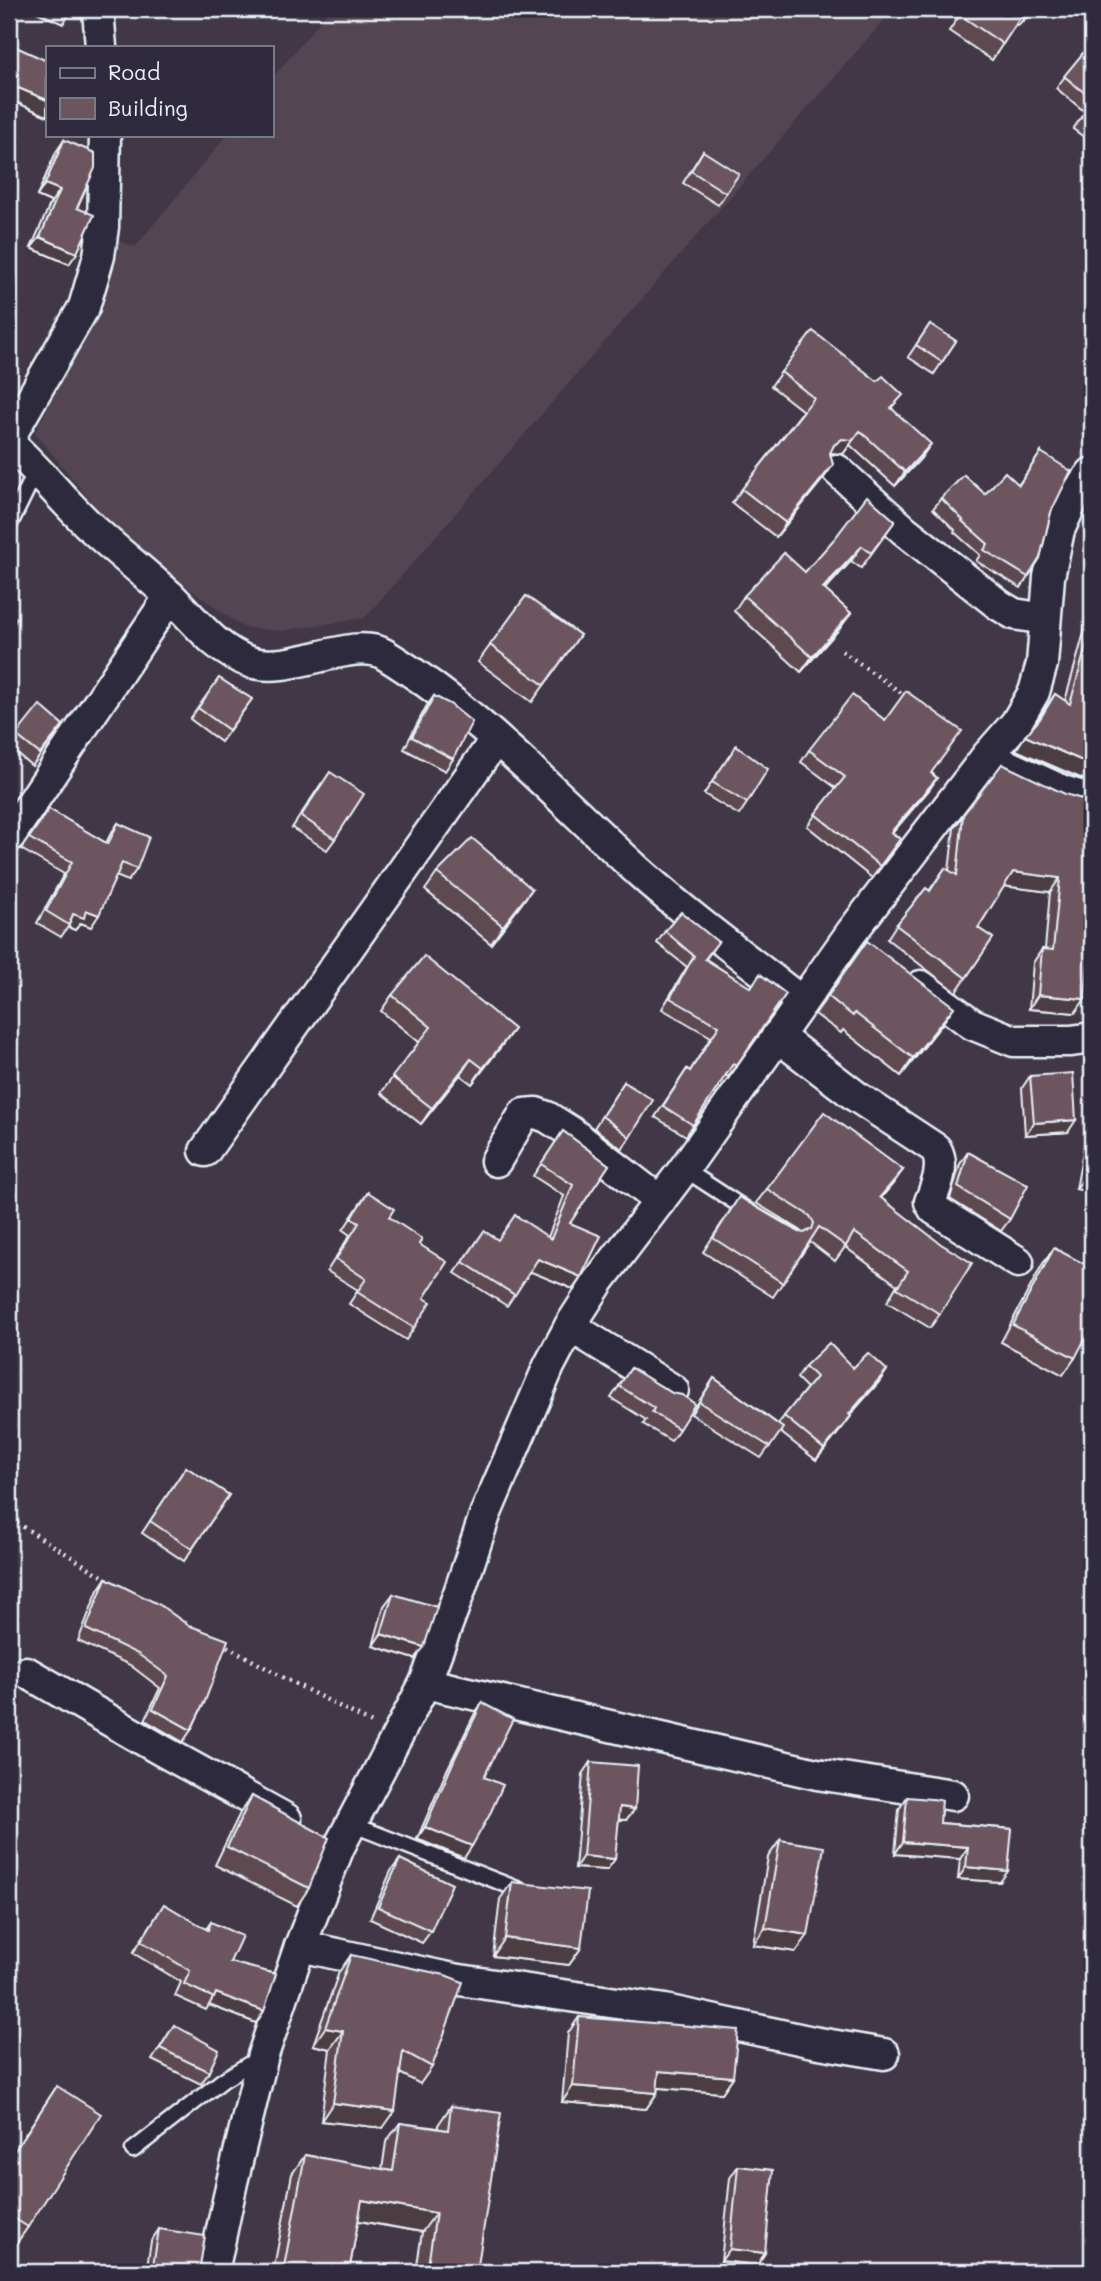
<svg xmlns="http://www.w3.org/2000/svg" width="1101" height="2281" viewBox="0 0 1101 2281" font-family="Mali,sans-serif">
<style>
.built{fill:#524451}
.lines{fill:none;stroke-linecap:round;stroke-linejoin:round}
.lane-casing{stroke:#e8f1f8;stroke-width:19}
.street-casing{stroke:#e8f1f8;stroke-width:35}
.path{stroke:#e8f1f8;stroke-width:4.5;stroke-dasharray:2 5;stroke-linecap:butt}
.lane{stroke:#2f2a3d;stroke-width:14}
.street{stroke:#2f2a3d;stroke-width:30}
.wall{fill:#5e4951;stroke:#e8f1f8;stroke-width:2}
.shaded-wall{fill:#4c3c42;stroke:#e8f1f8;stroke-width:2}
.building{fill:#6d555e;stroke:#e8f1f8;stroke-width:2}
</style>
<rect width="100%" height="100%" fill="#423747"/>
<filter id="ink" filterUnits="userSpaceOnUse"><feTurbulence type="fractalNoise" baseFrequency=".0143" numOctaves="2"/><feDisplacementMap in="SourceGraphic" scale="14" xChannelSelector="R" yChannelSelector="G"/><feConvolveMatrix kernelMatrix="1 2 1 2 8 2 1 2 1" color-interpolation-filters="sRGB"/></filter>
<g filter="url(#ink)">
<polygon class="built" points="330,9 885,9 891,12 365,618 281,631 243,627 177,580 102,515 35,433 96,307 119,241 135,247 227,135 271,135 271,80"/>
<g class="lines">
<g class="lane-casing">
<g id="lane">
<polyline points="9,526 37,469"/>
<polyline points="684,1169 750,1212"/>
<polyline points="351,1824 525,1892"/>
<polyline points="133,2150 223,2080 259,2058"/>
</g>
</g>
<g class="street-casing">
<g id="street">
<polyline points="98,9 101,47"/>
<polyline points="9,438 84,307 99,256 103,227 105,135"/>
<path d="M9,443C39,470 64,502 94,530C118,552 145,573 170,596C195,620 215,650 250,662C291,675 354,636 384,654C479,712 556,796 637,870C689,917 747,959 802,1002"/>
<polyline points="837,470 904,530 999,605 1014,614 1045,619"/>
<polyline points="987,756 1063,791 1092,800"/>
<polyline points="9,837 170,596"/>
<polyline points="921,986 972,1024 1014,1041 1071,1041 1092,1038"/>
<path d="M777,1036L857,1097L936,1149C945,1165 937,1185 930,1202L934,1209L1018,1262"/>
<polyline points="205,1151 496,739"/>
<polyline points="496,1161 524,1114 536,1113 547,1117 571,1132 660,1201"/>
<polyline points="570,1326 673,1390"/>
<polyline points="26,1672 161,1750 286,1819"/>
<polyline points="425,1683 817,1774 953,1795"/>
<polyline points="300,1946 453,1979 665,2010 813,2042 884,2054"/>
<polyline points="213,2272 232,2182 263,2055 300,1946 339,1847 425,1683 459,1593 485,1515 549,1366 570,1326 599,1281 684,1169 851,933 987,756 1016,723 1034,692 1042,664 1049,577 1059,530 1074,497 1092,473"/>
</g>
</g>
<g class="path">
<polyline points="842,651 907,697"/>
<polyline points="17,1523 110,1581"/>
<polyline points="178,1619 195,1629"/>
<polyline points="221,1643 286,1679 374,1724"/>
</g>
<use href="#lane" class="lane"/>
<use href="#street" class="street"/>
</g>
<g class="wall">
<polygon points="30,9 73,9 63,24"/>
<polygon points="964,9 1034,9 1018,26 1016,24 992,60 949,31"/>
<polygon points="1092,42 1092,143 1073,129 1085,112 1056,88"/>
<polygon points="16,47 47,116 9,99 9,58"/>
<polygon points="64,140 77,208 69,264 31,248 51,202 37,196 56,152"/>
<polygon points="703,151 726,193 718,205 683,183"/>
<polygon points="1092,180 1092,195 1086,190"/>
<polygon points="930,324 956,341 934,374 908,357"/>
<polygon points="781,372 893,409 921,458 895,486 850,445 843,454 832,453 830,455 833,465 823,479 776,537 732,503 742,489 803,411 771,386"/>
<polygon points="1041,452 1051,512 1040,558 1021,588 976,561 980,555 954,532 955,530 933,509 941,498 985,494 1019,484"/>
<polygon points="895,521 861,568 851,561 825,590 851,613 840,628 801,672 734,611 744,596 805,572"/>
<polygon points="526,596 580,635 532,702 478,662"/>
<polygon points="1092,615 1092,783 1016,750 1035,724 1055,694 1065,701 1087,622"/>
<polygon points="219,678 252,699 221,742 190,719"/>
<polygon points="434,696 453,759 445,771 404,749 426,707"/>
<polygon points="16,735 55,736 32,766 9,747 9,745"/>
<polygon points="736,746 747,803 739,815 704,794"/>
<polygon points="809,750 932,773 937,778 929,790 892,833 900,839 872,878 807,826 836,788 801,762"/>
<polygon points="1002,764 1091,934 1075,1013 1029,1009 1033,963 1042,949 1045,949 1050,892 1004,886 978,928 993,938 956,992 887,939 896,925 929,891 945,868 949,871 954,828"/>
<polygon points="321,784 335,839 327,850 292,828"/>
<polygon points="49,809 106,843 110,835 118,823 137,869 128,881 116,876 91,927 81,923 75,930 68,927 61,937 37,923 64,874 21,849"/>
<polygon points="437,873 532,889 491,944 425,890"/>
<polygon points="665,931 718,942 706,959 750,988 760,974 786,994 728,1077 725,1075 686,1136 655,1117 687,1069 690,1071 711,1037 662,1009 687,967 657,943"/>
<polygon points="867,941 942,1024 901,1076 843,1030 841,1033 815,1014"/>
<polygon points="392,995 514,1029 503,1044 472,1084 460,1075 421,1124 381,1093 419,1042 381,1011"/>
<polygon points="1030,1076 1068,1132 1025,1135 1022,1088"/>
<polygon points="624,1082 630,1137 622,1149 594,1128"/>
<polygon points="1092,1130 1092,1192 1076,1189 1085,1141"/>
<polygon points="563,1131 609,1165 570,1223 573,1289 530,1271 507,1306 455,1273 484,1231 498,1240 548,1237 564,1196 533,1176"/>
<polygon points="968,1152 1010,1219 1001,1231 950,1199 960,1164"/>
<polygon points="903,1170 881,1198 940,1314 930,1328 887,1302 897,1285 845,1247 835,1261 810,1242 773,1297 703,1252 739,1197 801,1232 800,1230 756,1203 767,1189"/>
<polygon points="360,1204 389,1217 419,1244 424,1298 414,1328 406,1340 349,1304 358,1290 327,1271 350,1235 343,1230"/>
<polygon points="1054,1248 1075,1358 1063,1375 1001,1342 1042,1265"/>
<polygon points="805,1366 887,1370 879,1382 850,1415 851,1416 843,1427 816,1460 780,1432 761,1458 691,1414 714,1378 778,1424 807,1388 797,1378"/>
<polygon points="631,1368 672,1393 679,1429 671,1441 643,1424 646,1420 611,1398"/>
<polygon points="186,1467 229,1495 184,1561 142,1533"/>
<polygon points="106,1578 205,1701 191,1730 183,1742 145,1720 160,1688 130,1665 78,1641 98,1590"/>
<polygon points="393,1594 415,1659 373,1646 384,1606"/>
<polygon points="482,1703 484,1777 464,1858 417,1839 447,1770 474,1715"/>
<polygon points="591,1762 626,1820 619,1820 607,1870 575,1868 583,1774"/>
<polygon points="252,1796 309,1888 297,1906 215,1865 240,1813"/>
<polygon points="907,1797 940,1823 1012,1829 1000,1882 958,1879 960,1859 895,1854 899,1809"/>
<polygon points="780,1840 796,1952 753,1945 768,1857"/>
<polygon points="400,1859 431,1931 422,1943 370,1919 391,1871"/>
<polygon points="512,1882 581,1948 569,1965 493,1956 500,1899"/>
<polygon points="164,1904 206,1929 211,1922 230,1962 264,2011 256,2023 209,2005 206,2010 175,1996 181,1982 133,1953"/>
<polygon points="351,1955 432,2067 420,2084 400,2073 383,2128 321,2121 330,2049 313,2045 339,1972"/>
<polygon points="579,2017 733,2077 722,2093 658,2088 657,2093 646,2109 562,2102 568,2033"/>
<polygon points="174,2025 209,2072 201,2084 152,2060"/>
<polygon points="57,2086 28,2227 16,2244 9,2240 9,2159"/>
<polygon points="451,2106 477,2272 416,2272 422,2232 358,2221 349,2272 273,2272 292,2174 305,2155 382,2170 386,2142 400,2123 438,2128 438,2125"/>
<polygon points="738,2166 765,2253 757,2265 721,2261 730,2178"/>
<polygon points="159,2229 199,2272 146,2272 151,2241"/>
</g>
<g class="shaded-wall">
<polygon points="1031,9 1034,9 1018,26"/>
<polygon points="9,84 47,100 47,116 9,99"/>
<polygon points="45,184 60,190 51,202 37,196"/>
<polygon points="40,237 77,253 69,264 31,248"/>
<polygon points="860,431 843,454 832,453 824,459 834,445 842,439"/>
<polygon points="931,444 921,458 895,486 905,472"/>
<polygon points="833,465 823,479 776,537 786,523"/>
<polygon points="862,546 851,561 812,603 823,588"/>
<polygon points="851,613 840,628 801,672 812,657"/>
<polygon points="1025,736 1092,765 1092,783 1016,750"/>
<polygon points="937,778 929,790 883,844 891,832"/>
<polygon points="1013,872 1060,878 1050,892 1003,886"/>
<polygon points="532,889 520,906 491,944 503,926"/>
<polygon points="86,910 99,915 91,927 81,923 75,930 68,927 73,914"/>
<polygon points="1038,995 1085,999 1075,1013 1029,1009"/>
<polygon points="954,1007 942,1024 901,1076 913,1058"/>
<polygon points="514,1029 503,1044 472,1084 483,1068"/>
<polygon points="471,1059 460,1075 421,1124 432,1108"/>
<polygon points="1076,1120 1068,1132 1025,1135 1034,1123"/>
<polygon points="903,1170 893,1184 870,1211 880,1197"/>
<polygon points="1084,1178 1092,1179 1092,1192 1076,1189"/>
<polygon points="538,1259 581,1277 573,1289 529,1271"/>
<polygon points="887,1370 879,1382 841,1425 849,1414"/>
<polygon points="851,1416 843,1427 816,1460 824,1449"/>
<polygon points="381,1634 424,1647 415,1659 373,1646"/>
<polygon points="620,1807 635,1809 626,1820 612,1819"/>
<polygon points="425,1827 472,1846 464,1858 417,1839"/>
<polygon points="903,1842 968,1847 960,1859 895,1854"/>
<polygon points="583,1856 615,1859 607,1870 575,1868"/>
<polygon points="966,1867 1008,1871 1000,1882 958,1879"/>
<polygon points="765,1928 808,1935 796,1952 753,1945"/>
<polygon points="505,1938 581,1948 569,1965 493,1956"/>
<polygon points="216,1993 264,2011 256,2023 209,2005"/>
<polygon points="325,2028 343,2031 330,2049 313,2045"/>
<polygon points="659,2071 733,2077 722,2093 648,2087"/>
<polygon points="573,2086 657,2093 646,2109 562,2102"/>
<polygon points="333,2103 395,2111 383,2128 321,2121"/>
<polygon points="362,2200 436,2213 422,2232 349,2219"/>
<polygon points="730,2249 765,2253 757,2265 721,2261"/>
</g>
<g class="building">
<polygon points="63,9 73,9 71,13"/>
<polygon points="964,9 1026,9 1003,44 960,15"/>
<polygon points="1092,42 1092,99 1064,76"/>
<polygon points="16,47 47,61 47,100 9,84 9,64"/>
<polygon points="1092,102 1092,125 1081,117"/>
<polygon points="64,140 95,153 95,168 77,208 94,215 77,253 40,237 60,190 45,184"/>
<polygon points="703,151 739,174 726,193 691,171"/>
<polygon points="930,324 956,341 942,362 916,345"/>
<polygon points="813,331 877,381 883,376 903,395 891,408 931,444 905,472 860,431 853,440 842,439 834,445 830,453 833,465 786,523 742,489 814,398 781,372"/>
<polygon points="1041,452 1071,471 1051,512 1040,558 1028,577 984,550 988,544 962,521 963,520 941,498 964,475 985,494 1005,472 1019,485"/>
<polygon points="867,496 895,521 871,553 862,546 823,588 851,613 812,657 744,596 784,553 805,572 835,538"/>
<polygon points="526,596 580,635 544,685 490,645"/>
<polygon points="9,615 17,618 9,633"/>
<polygon points="1092,625 1092,765 1025,736 1040,719 1055,694 1070,704"/>
<polygon points="219,678 252,699 229,730 198,708"/>
<polygon points="906,691 962,731 931,773 937,778 891,832 900,839 880,866 815,814 845,777 809,750 852,695 885,720"/>
<polygon points="434,696 450,704 472,722 453,759 412,737"/>
<polygon points="40,705 63,725 40,754 16,735"/>
<polygon points="736,746 768,769 747,803 712,782"/>
<polygon points="1002,764 1065,794 1092,802 1092,919 1085,999 1038,995 1042,949 1053,950 1060,878 1013,872 978,928 993,938 966,978 896,925 926,888 930,891 945,868 957,875 963,815"/>
<polygon points="330,772 364,794 335,839 301,816"/>
<polygon points="49,809 108,844 118,823 149,837 137,869 122,863 99,915 86,910 84,918 73,914 69,925 46,911 72,862 29,838"/>
<polygon points="472,838 532,889 503,926 437,873"/>
<polygon points="681,912 718,942 705,959 751,988 760,974 786,994 736,1066 733,1064 693,1125 663,1106 687,1069 690,1071 719,1026 670,998 694,956 665,931"/>
<polygon points="867,941 954,1007 913,1058 855,1013 853,1016 828,996"/>
<polygon points="424,956 514,1029 483,1068 471,1059 432,1108 392,1077 431,1027 392,995"/>
<polygon points="1073,1073 1076,1120 1034,1123 1030,1076"/>
<polygon points="624,1082 653,1100 630,1137 602,1116"/>
<polygon points="824,1112 903,1170 880,1197 941,1244 972,1263 940,1314 897,1288 908,1271 854,1232 846,1246 819,1227 783,1283 713,1238 739,1197 799,1232 804,1233 812,1229 814,1223 810,1216 767,1189"/>
<polygon points="563,1131 609,1165 570,1223 601,1236 581,1277 538,1259 515,1295 463,1262 484,1231 498,1240 515,1215 551,1239 573,1185 541,1164"/>
<polygon points="1092,1135 1092,1179 1084,1178"/>
<polygon points="968,1152 1028,1185 1010,1219 958,1187"/>
<polygon points="368,1192 394,1209 389,1217 422,1239 419,1244 447,1262 424,1298 431,1302 414,1328 357,1292 366,1279 336,1259 359,1223 351,1218"/>
<polygon points="1054,1248 1092,1268 1092,1326 1075,1358 1013,1325"/>
<polygon points="829,1343 853,1368 868,1353 887,1370 849,1414 851,1416 824,1449 784,1416 816,1377 805,1366"/>
<polygon points="631,1368 672,1393 682,1395 695,1404 679,1429 652,1412 654,1408 619,1386"/>
<polygon points="714,1378 783,1428 770,1447 699,1402"/>
<polygon points="186,1467 229,1495 192,1549 150,1521"/>
<polygon points="106,1578 160,1605 188,1625 228,1640 205,1701 191,1730 153,1709 168,1676 138,1654 86,1629"/>
<polygon points="393,1594 437,1607 424,1647 381,1634"/>
<polygon points="482,1703 513,1719 484,1777 503,1785 489,1816 472,1846 425,1827 455,1758"/>
<polygon points="591,1762 638,1766 635,1809 620,1807 615,1859 583,1856"/>
<polygon points="252,1796 329,1838 309,1888 227,1847"/>
<polygon points="907,1797 942,1800 940,1823 1012,1829 1008,1871 966,1867 968,1847 903,1842"/>
<polygon points="780,1840 824,1847 808,1935 765,1928"/>
<polygon points="400,1859 452,1884 431,1931 378,1907"/>
<polygon points="512,1882 588,1891 581,1948 505,1938"/>
<polygon points="164,1904 208,1930 211,1922 242,1936 230,1962 276,1974 264,2011 216,1993 214,1998 184,1984 190,1971 141,1941"/>
<polygon points="351,1955 445,1975 463,1982 432,2067 403,2051 395,2111 333,2103 343,2031 325,2028"/>
<polygon points="579,2017 738,2030 733,2077 659,2071 657,2093 573,2086"/>
<polygon points="174,2025 219,2050 209,2072 160,2048"/>
<polygon points="57,2086 101,2114 28,2227 9,2215 9,2160"/>
<polygon points="451,2106 501,2113 477,2272 427,2272 436,2213 362,2200 349,2272 283,2272 305,2155 393,2171 400,2123 448,2130"/>
<polygon points="738,2166 773,2170 765,2253 730,2249"/>
<polygon points="159,2229 205,2236 199,2272 152,2272"/>
</g>
</g>
<rect width="1101" height="2281" fill="none" stroke="#2f2a3d" stroke-width="35"/>
<rect x="18" y="18" width="1066" height="2246" fill="none" stroke="#e8f1f8" stroke-width="2.5" filter="url(#ink)"/>
<rect x="46" y="46" width="228" height="91" fill="#2f2a3d" stroke="#797a88" stroke-width="2"/>
<rect x="60" y="68" width="35" height="10" fill="#2f2a3d" stroke="#797a88" stroke-width="2"/>
<text x="108" y="80" font-size="21" fill="#e8f1f8">Road</text>
<rect x="60" y="98" width="35" height="21" fill="#6d555e" stroke="#797a88" stroke-width="2"/>
<text x="108" y="116" font-size="21" fill="#e8f1f8">Building</text>
</svg>
